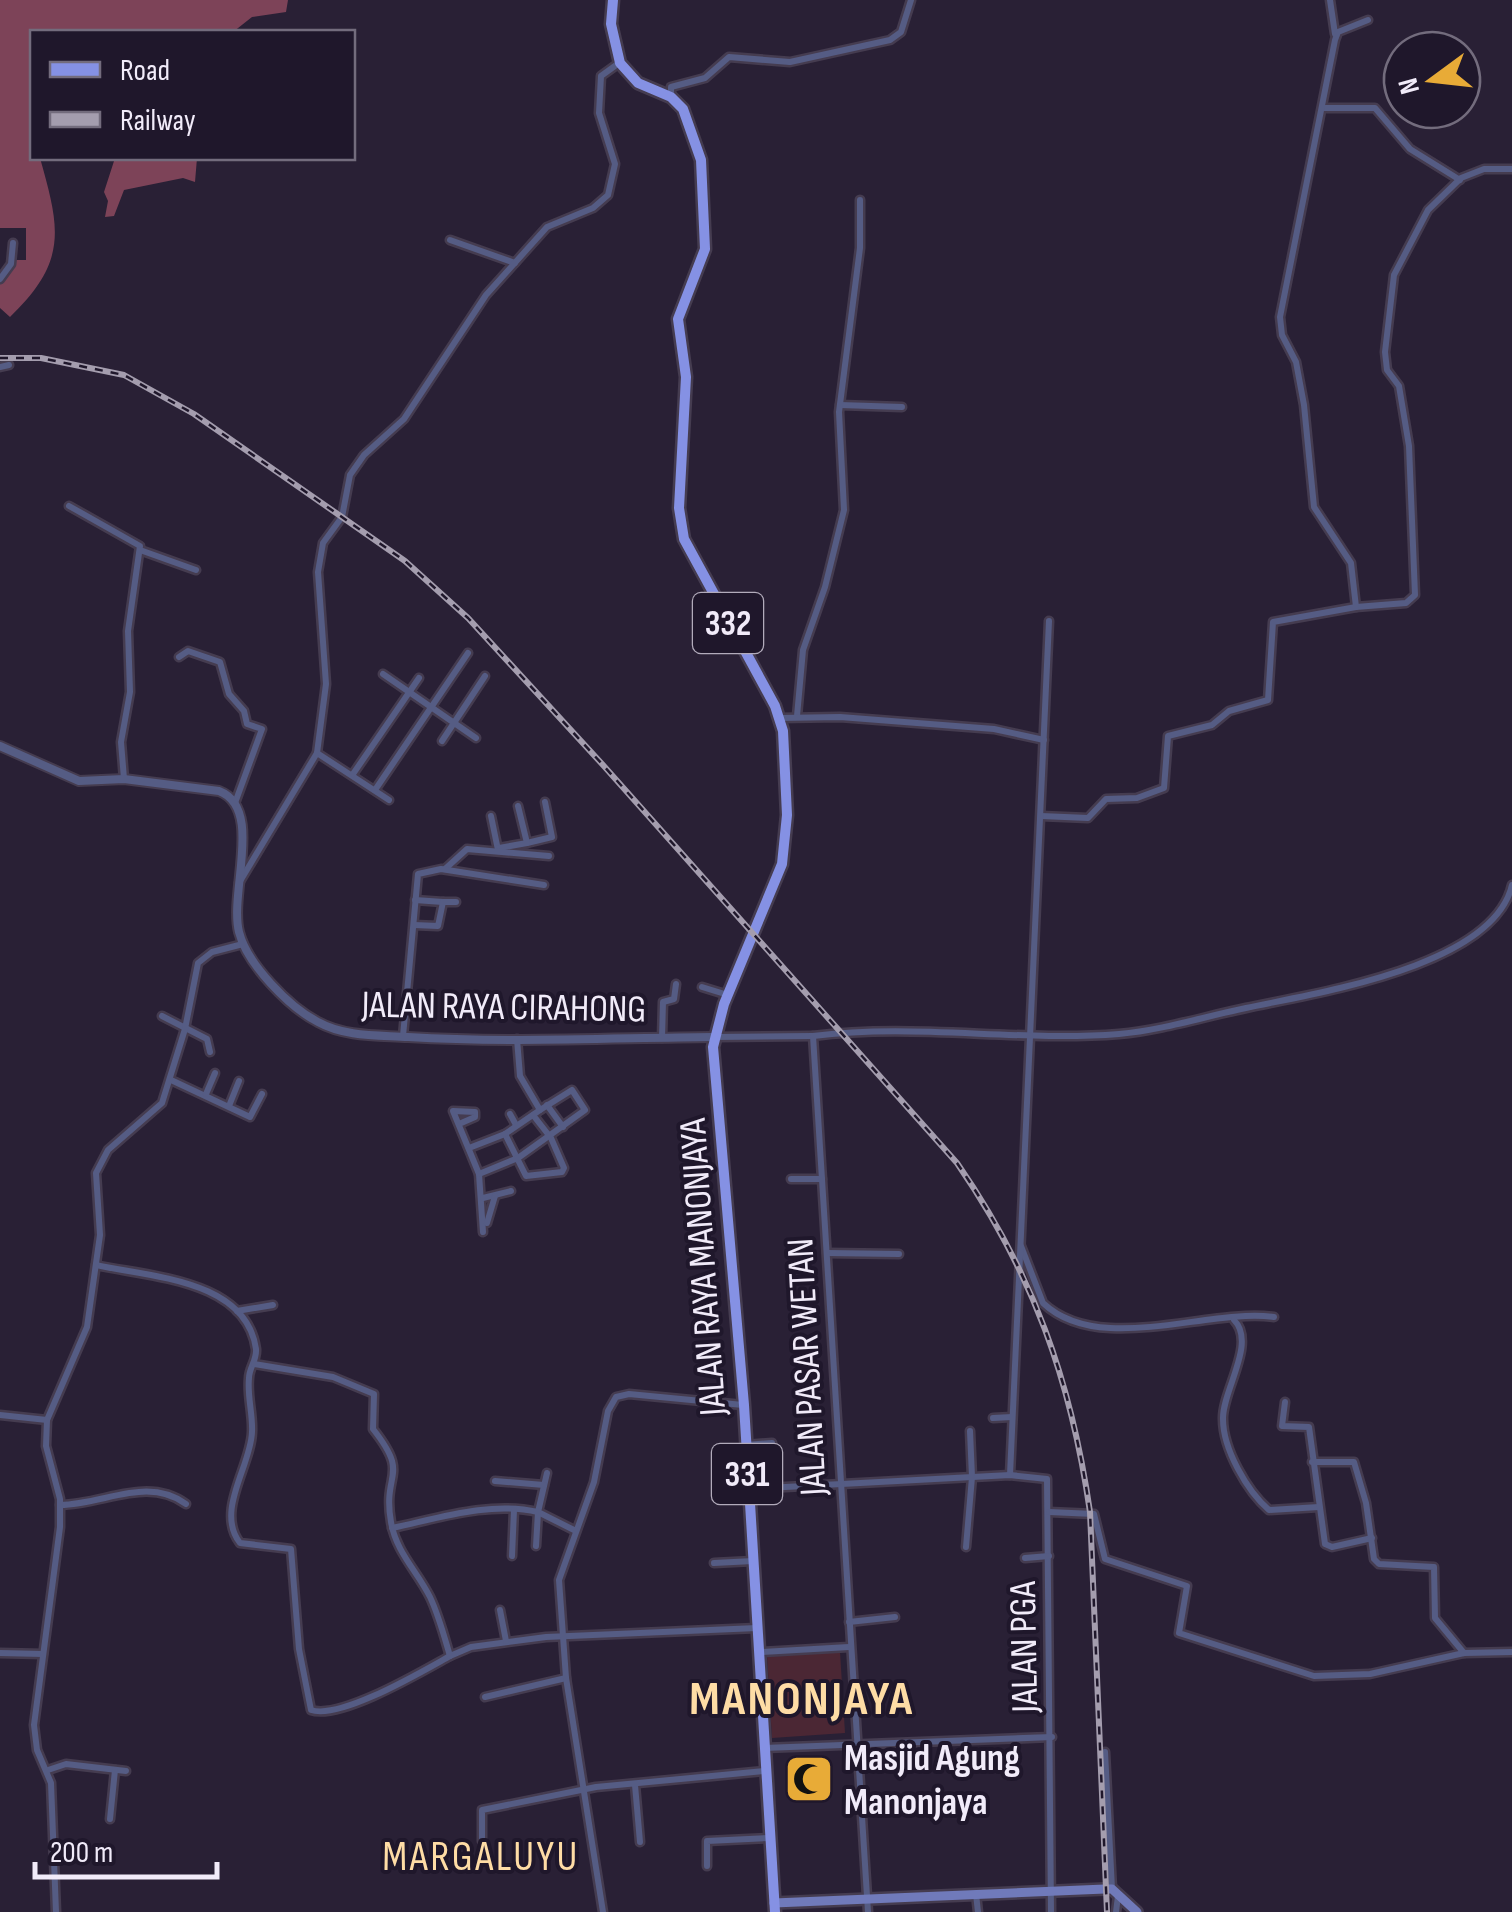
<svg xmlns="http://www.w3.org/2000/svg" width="1512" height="1912" viewBox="0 0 1512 1912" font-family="'Sofia Sans Condensed',sans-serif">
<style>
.green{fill:#4b2734}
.forest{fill:#7d4358}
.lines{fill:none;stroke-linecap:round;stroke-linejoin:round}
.minor-casing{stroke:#453c50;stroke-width:11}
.tertiary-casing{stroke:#453c50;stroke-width:12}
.secondary-casing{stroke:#453c50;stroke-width:14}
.primary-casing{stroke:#453c50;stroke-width:15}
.minor{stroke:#555c84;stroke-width:6}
.tertiary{stroke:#555c84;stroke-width:8}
.secondary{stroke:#707aba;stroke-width:9}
.primary{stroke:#8591e4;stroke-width:10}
.rail-casing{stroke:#a49dae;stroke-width:6}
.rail{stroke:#1f172b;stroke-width:2.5;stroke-dasharray:8;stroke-linecap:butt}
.labels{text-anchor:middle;stroke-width:8;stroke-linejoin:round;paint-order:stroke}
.shield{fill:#1f172b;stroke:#b2abbb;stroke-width:2.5}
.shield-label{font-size:35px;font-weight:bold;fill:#f1ebf9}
.street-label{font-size:38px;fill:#f1ebf9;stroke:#1f172b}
.poi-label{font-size:38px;font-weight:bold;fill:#f1ebf9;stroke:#1f172b;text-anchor:start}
.quarter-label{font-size:42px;letter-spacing:2.5px;fill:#fedca5;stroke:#1f172b}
.district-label{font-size:48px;font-weight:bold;letter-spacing:2.5px;fill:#fedca5;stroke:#1f172b}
</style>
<rect width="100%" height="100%" fill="#292035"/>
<polygon class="green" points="840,1652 845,1733 772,1738 767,1656"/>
<g class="forest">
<path d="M0,0H288L286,12L252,17L233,32H32V158H40C60,229 68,261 10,317L0,308V284L14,260H26V228H0Z"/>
<polygon points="115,158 197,158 195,182 183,178 124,190 114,216 105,217 108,201 104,192"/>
</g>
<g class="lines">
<g class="minor-casing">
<g id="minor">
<polyline points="1330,0 1335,34"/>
<polyline points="671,97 671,87 705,78 729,57 790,62 890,40 901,32 911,0"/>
<polyline points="1324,108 1375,108 1410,149 1460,180"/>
<polyline points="450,240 515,263"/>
<polyline points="0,279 11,264 13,243"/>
<polyline points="0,367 9,365"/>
<polyline points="840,405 902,407"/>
<polyline points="69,506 140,546 128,631 130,692 121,742 124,779"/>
<polyline points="140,550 196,570"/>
<polyline points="1356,607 1406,603 1415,595 1409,446 1399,386 1387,370 1385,352 1394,275 1428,210 1461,178 1484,169 1512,169"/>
<polyline points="179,657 188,651 220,662 229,694 244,711 247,724 262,729 235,803"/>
<polyline points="383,674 476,738"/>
<polyline points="797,716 803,650 825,587 844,510 839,412 860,248 860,200"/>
<polyline points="780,718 840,717 994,729 1044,740"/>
<polyline points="442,741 485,676"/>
<polyline points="317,753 389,800"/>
<polyline points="353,774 419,678"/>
<polyline points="375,790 468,653"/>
<polyline points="491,816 498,850"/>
<polyline points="1041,816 1088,818 1106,799 1137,798 1164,788 1168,736 1212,725 1229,711 1268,700 1273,622 1356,607 1351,563 1314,507 1304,405 1296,362 1282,335 1280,317 1335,40 1338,32 1368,20"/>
<polyline points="527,843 552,837 545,802"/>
<polyline points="499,848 527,843 518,806"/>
<polyline points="445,869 467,849 549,856"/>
<polyline points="239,883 317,753 326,684 318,572 323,543 342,517 350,475 364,455 404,419 486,295 547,227 593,208 608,195 615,164 599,113 601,76 619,63"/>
<polyline points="415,900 443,902"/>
<polyline points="414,925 438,926 443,902 456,902"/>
<polyline points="702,987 728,995"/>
<polyline points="162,1016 207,1039 210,1052"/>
<polyline points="403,1036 418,874 441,869 544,885"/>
<polyline points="715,1037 813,1036"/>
<polyline points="662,1038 663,1002 674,999 676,984"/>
<polyline points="171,1080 250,1117 262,1094"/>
<polyline points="206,1094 215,1073"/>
<polyline points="547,1105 563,1127"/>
<polyline points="229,1106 239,1081"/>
<polyline points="510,1114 516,1125"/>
<polyline points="459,1124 475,1117 475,1112 453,1111 479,1174 483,1232"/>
<polyline points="505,1134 526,1176 562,1172 564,1168 551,1138 533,1115"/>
<polyline points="469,1148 505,1134 540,1110 520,1076 517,1039"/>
<polyline points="479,1174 518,1158 585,1110 572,1090 540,1110"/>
<polyline points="791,1179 822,1179"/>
<polyline points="483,1198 511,1191"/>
<polyline points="487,1223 495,1196"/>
<path d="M1021,1246L1043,1303C1099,1356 1207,1308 1274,1317"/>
<polyline points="827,1253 899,1254"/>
<path d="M96,1265C149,1277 246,1279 256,1349C257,1360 249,1368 249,1378C247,1396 253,1414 252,1432C251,1466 215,1511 240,1543L291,1549L299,1649L311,1710C340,1720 421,1672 450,1656"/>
<polyline points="237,1311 273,1305"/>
<path d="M1234,1320C1257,1343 1222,1391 1223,1419C1223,1449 1247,1491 1269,1510L1319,1507"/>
<path d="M254,1364L333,1377L374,1394L373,1429C411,1477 382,1471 391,1522C396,1552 417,1571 430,1597C439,1616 444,1636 450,1656L471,1647L546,1637L757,1628"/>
<polyline points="1285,1402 1282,1426 1309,1427 1325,1544 1332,1547 1372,1538"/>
<polyline points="0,1415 47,1420"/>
<polyline points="993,1418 1012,1417"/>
<polyline points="746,1445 772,1443"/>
<polyline points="1312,1462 1354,1462 1366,1503 1374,1559 1379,1564 1434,1567 1435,1618 1464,1653"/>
<polyline points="547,1473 538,1512 574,1530"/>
<polyline points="1010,1475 1049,621"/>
<polyline points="495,1481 544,1485"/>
<polyline points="748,1489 1010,1475 1047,1479 1051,1912"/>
<path d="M60,1505C106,1504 147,1476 186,1504"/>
<polyline points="1049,1512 1094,1514 1105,1559 1187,1586 1179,1633 1314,1676 1370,1674 1464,1653 1512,1652"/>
<path d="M392,1528C439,1518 490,1501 538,1512L536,1546"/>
<polyline points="966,1547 972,1477 970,1431"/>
<polyline points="512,1556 514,1510"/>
<polyline points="1025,1558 1049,1556"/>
<polyline points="714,1563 753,1561"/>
<polyline points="500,1610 506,1641"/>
<polyline points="849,1622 895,1617"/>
<polyline points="760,1652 849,1647"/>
<polyline points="0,1653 43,1654"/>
<polyline points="485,1697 566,1678"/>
<polyline points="764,1748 1052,1737"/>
<polyline points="1105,1752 1112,1889"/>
<polyline points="48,1770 66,1764 126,1771"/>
<polyline points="635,1785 640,1842"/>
<polyline points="110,1819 115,1770"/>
<polyline points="482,1841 482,1810 596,1787 765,1771"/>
<polyline points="707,1866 707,1841 769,1838"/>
<polyline points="976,1894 978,1912"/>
<polyline points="56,1912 51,1783 37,1750 34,1725 60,1527 60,1499 46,1446 47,1420 87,1327 100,1235 96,1173 108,1150 162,1103 185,1029 198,963 212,952 243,944"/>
<polyline points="603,1912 566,1678 559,1580 594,1482 608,1411 616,1397 629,1394 743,1405"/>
<path d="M868,1912L813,1036C914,1023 1017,1042 1119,1034C1162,1030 1203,1017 1246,1008C1315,993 1493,967 1512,885"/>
<polyline points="1116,1912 1118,1896"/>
</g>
</g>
<g class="tertiary-casing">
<path id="tertiary" d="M0,746L79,781L124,779L219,791C264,808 229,892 239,932C247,964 289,1007 318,1022C345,1037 378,1035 408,1037C509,1043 611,1038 713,1037"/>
</g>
<g class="secondary-casing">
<polyline id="secondary" points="774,1903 1105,1889 1112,1889 1137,1912"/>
</g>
<g class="primary-casing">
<polyline id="primary" points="613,0 611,24 620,63 638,83 671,97 683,109 701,160 705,249 678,319 686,377 679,508 684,539 775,706 783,731 787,815 782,864 724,1004 713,1047 744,1405 775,1912"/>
</g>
<use href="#minor" class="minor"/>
<use href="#tertiary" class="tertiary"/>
<use href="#secondary" class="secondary"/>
<use href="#primary" class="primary"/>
<g class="rail-casing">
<path id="rail" d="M0,358H41L124,375L194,414L405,561L468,618L603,765L957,1163C1033,1273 1071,1380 1090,1512L1107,1912"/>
</g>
<use href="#rail" class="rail"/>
</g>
<defs>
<g id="mosque-square" transform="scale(2.5)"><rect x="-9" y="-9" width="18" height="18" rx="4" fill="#e8ab37" stroke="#1f172b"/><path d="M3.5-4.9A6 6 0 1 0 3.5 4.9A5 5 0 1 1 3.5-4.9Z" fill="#111"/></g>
</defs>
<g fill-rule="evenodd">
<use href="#mosque-square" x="809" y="1779"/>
</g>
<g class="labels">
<g class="shield">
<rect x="693" y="593" width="70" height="60" rx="8"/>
<rect x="712" y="1444" width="70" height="60" rx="8"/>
</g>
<g class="shield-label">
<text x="728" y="635">332</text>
<text x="747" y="1486">331</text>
</g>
<g class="street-label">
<text transform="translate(504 1006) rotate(1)" y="13">JALAN RAYA CIRAHONG</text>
<text transform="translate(702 1267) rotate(-94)" y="13">JALAN RAYA MANONJAYA</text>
<text transform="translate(806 1367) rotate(-93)" y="13">JALAN PASAR WETAN</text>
<text transform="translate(1023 1647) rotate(-91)" y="13">JALAN PGA</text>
</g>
<g class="poi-label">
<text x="844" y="1770">Masjid Agung<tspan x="844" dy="44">Manonjaya</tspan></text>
</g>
<g class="quarter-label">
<text x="481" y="1870">MARGALUYU</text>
</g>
<g class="district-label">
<text x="802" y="1714">MANONJAYA</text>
</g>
</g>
<rect x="30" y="30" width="325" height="130" fill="#1f172b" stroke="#736c7d" stroke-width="2.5"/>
<rect x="50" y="62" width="50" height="15" fill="#8591e4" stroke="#736c7d" stroke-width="2.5"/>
<text x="120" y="80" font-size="30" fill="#f1ebf9">Road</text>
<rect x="50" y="112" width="50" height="15" fill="#a49dae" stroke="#736c7d" stroke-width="2.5"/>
<text x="120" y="130" font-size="30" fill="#f1ebf9">Railway</text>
<g transform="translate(1432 80) rotate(255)"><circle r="48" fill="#1f172b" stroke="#736c7d" stroke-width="2.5"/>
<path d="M0-8L18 38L0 25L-18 38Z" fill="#e8ab37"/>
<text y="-15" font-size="28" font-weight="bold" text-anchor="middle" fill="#f1ebf9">N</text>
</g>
<path d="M35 1862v15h182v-15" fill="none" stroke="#f1ebf9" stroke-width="5"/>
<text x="50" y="1862" font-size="30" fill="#f1ebf9" stroke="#1f172b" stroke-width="8" paint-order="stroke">200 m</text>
</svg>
